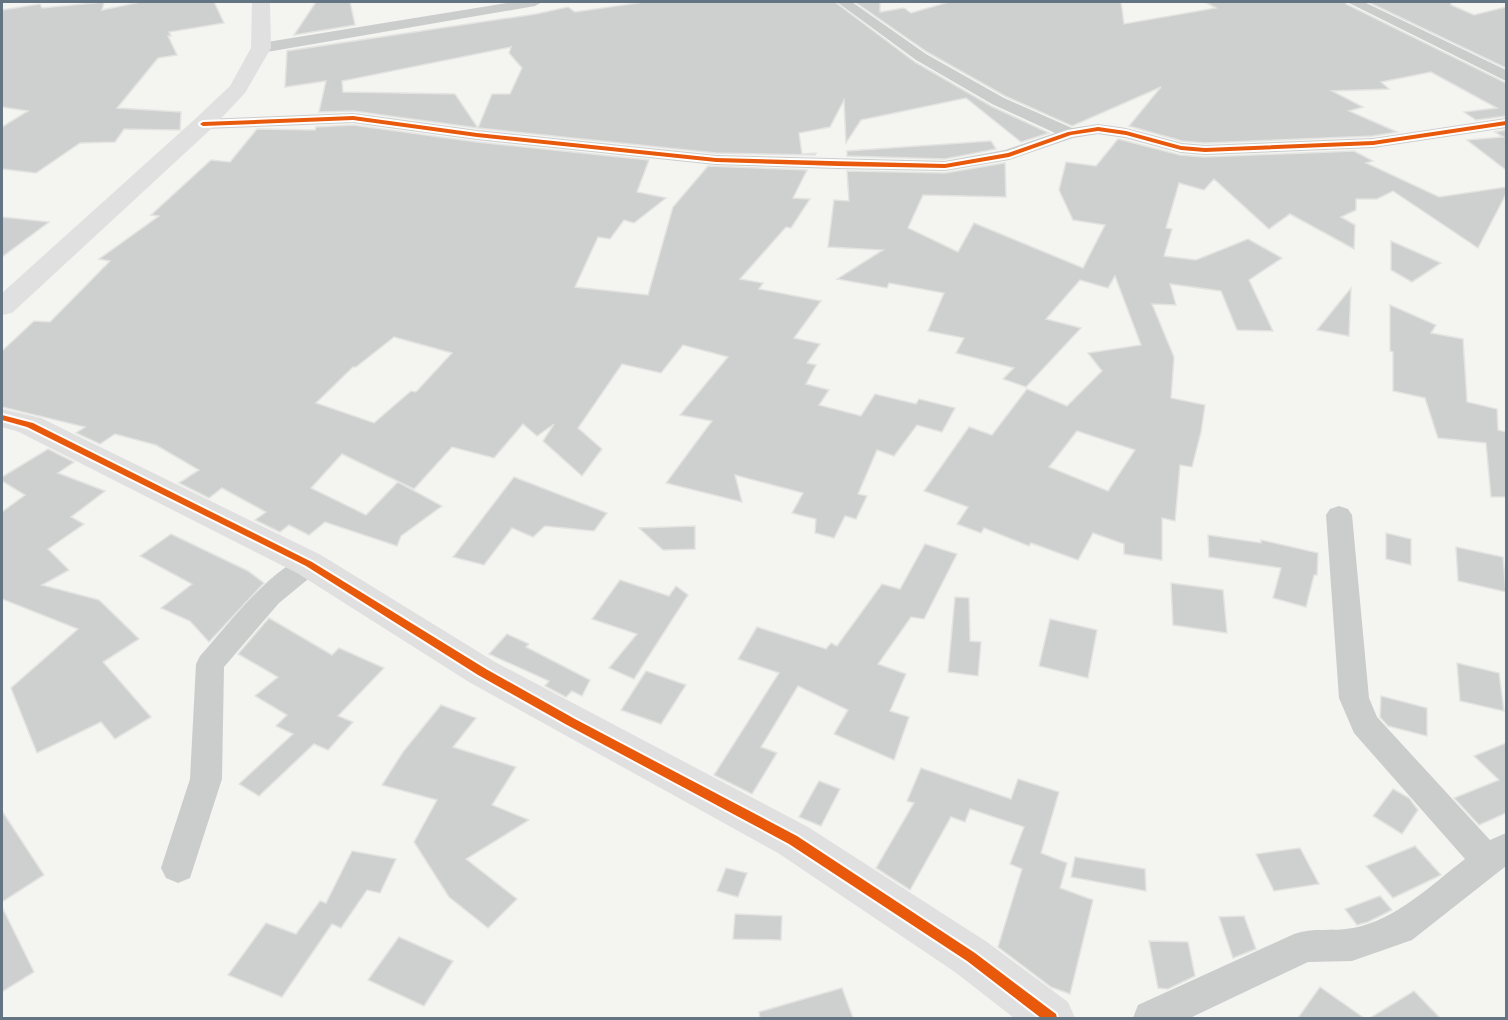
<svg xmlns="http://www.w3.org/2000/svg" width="1508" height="1020" viewBox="0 0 1508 1020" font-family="'Sofia Sans Condensed',sans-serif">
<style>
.building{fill:#cecfcf;stroke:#e3e3e1;stroke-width:1.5;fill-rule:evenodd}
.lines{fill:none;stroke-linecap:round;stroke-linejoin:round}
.street{fill:#cbcdcd;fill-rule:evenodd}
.secondary{fill:#e0e0e0;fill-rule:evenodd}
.cycleway-casing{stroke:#fff;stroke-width:4}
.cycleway{fill:#e8590c;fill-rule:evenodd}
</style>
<rect width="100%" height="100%" fill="#f4f4f1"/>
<g class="building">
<polygon points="104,2 102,10 141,2 214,2 224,23 169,32 171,36 168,36 177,55 158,58 117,108 181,112 180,130 124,129 115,142 80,143 36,173 2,169 2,127 28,111 2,107 2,10 40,4 42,8"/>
<polygon points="316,2 350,2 355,25 294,35"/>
<polygon points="644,2 835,2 915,62 991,106 1049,133 1021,142 966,98 861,120 846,143 844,100 830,127 799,133 802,154 816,153 815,155 716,153 478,128 492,94 510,94 522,68 509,53 511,47 342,81 343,92 455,94 478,128 353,111 319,112 326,81 285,87 287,51 536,14 568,7 575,12"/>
<polygon points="855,2 880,2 880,12 904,8 911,13 949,2 1121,2 1124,24 1216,8 1205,2 1345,2 1346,4 1506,83 1506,116 1476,120 1464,112 1497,108 1431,72 1381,82 1389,89 1332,91 1363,107 1349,111 1397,132 1373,136 1205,143 1182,141 1129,126 1161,87 1072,126 1005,96 927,52"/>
<polygon points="1368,2 1451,2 1451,5 1474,15 1506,7 1506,68"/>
<path d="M353,125L477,142L649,160L637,192L666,198L634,223L624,220L610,239L598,237L575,287L648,295L673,207L708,166L807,170L793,198L810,199L791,228L786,227L740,279L763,283L759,289L821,301L794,338L820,344L807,363L816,365L806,384L829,390L819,405L861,416L875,394L916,404L919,399L955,408L942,432L917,425L894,456L877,450L858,494L867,496L856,519L845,516L834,538L815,533L816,519L792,513L803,493L735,475L742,502L666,483L712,421L680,415L728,357L683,345L661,373L622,364L578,428L602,449L582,476L543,441L554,424L537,436L523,424L494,458L452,447L414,489L342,454L311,488L366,515L398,482L442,506L401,536L397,546L325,522L309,535L289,525L280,532L255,520L266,512L222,488L209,498L179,483L199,470L156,445L115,434L100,444L76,433L85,427L2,407V351L34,321L50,322L110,261L99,259L159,216L151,215L211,160L230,162L257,129L315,130L316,127ZM394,337L452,353L416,392L411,391L374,423L316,403L353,367H356Z"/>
<polygon points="1506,130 1506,170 1467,140 1503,137 1495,132"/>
<path d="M1118,139L1180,155L1205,157L1354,151L1373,161L1366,163L1439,197L1506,187V194L1478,248L1393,191L1377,199H1356V210L1341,217L1355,225L1354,249L1290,214L1269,229L1214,179L1204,190L1179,183L1166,228L1172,229L1164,256L1196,260L1248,239L1282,258L1249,280L1273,331L1237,330L1221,291L1170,284L1176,305L1152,304L1174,357L1171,398L1205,405L1201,432L1192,467L1180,465L1175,521L1162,518V560L1124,554V544L1093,533L1078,560L1031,543L1029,546L984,528L981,533L957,524L968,507L924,491L969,427L992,435L1027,389L1067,406L1102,371L1088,353L1141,345L1115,276L1108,288L1080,280L1046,319L1081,328L1026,387L1003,379L1014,368L956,353L964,338L928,331L944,293L889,283L887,288L837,279L883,250L828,247L834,200L849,201L847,171L945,173L1005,163L1006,197L923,195L908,228L958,252L974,223L1083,268L1105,225L1073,220L1059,190L1066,162L1096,166ZM1077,431L1135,450L1108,491L1049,467Z"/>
<polygon points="991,141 996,149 945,159 847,156 847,151"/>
<polygon points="2,217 49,222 2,257"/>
<polygon points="1391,241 1441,263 1412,282 1391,270"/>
<polygon points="1351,288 1349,336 1317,330"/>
<polygon points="1390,305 1436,325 1431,333 1463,339 1467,402 1497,409 1498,430 1506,432 1506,497 1491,497 1486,443 1438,438 1425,398 1393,391 1393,352 1390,351"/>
<polygon points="48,449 74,462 58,473 105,491 71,517 84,524 48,549 69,570 42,585 99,600 139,639 103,662 151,717 115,739 101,722 37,753 11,688 78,629 2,599 2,512 25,495 2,481 2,477"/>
<polygon points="514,477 607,513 594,531 545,526 533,537 512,528 484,565 453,557"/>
<polygon points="695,526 695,549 663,550 639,528"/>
<polygon points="1386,533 1411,539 1411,565 1386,559"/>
<polygon points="171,534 248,571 264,583 209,642 190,621 161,608 192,584 140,556"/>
<polygon points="1208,535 1261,543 1261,540 1318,553 1317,575 1314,575 1306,607 1273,598 1281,568 1209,557"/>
<polygon points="925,544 957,554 924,619 911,617 878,664 906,674 890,711 909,717 894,760 834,734 848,710 798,686 761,747 777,753 752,794 714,775 779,673 738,659 757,627 826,649 831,643 837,646 882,584 900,589"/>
<polygon points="1456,547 1503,557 1506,592 1458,581"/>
<polygon points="620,580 669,596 676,586 688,595 634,679 609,668 637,634 592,619"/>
<polygon points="1171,583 1223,590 1227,633 1173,625"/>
<polygon points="955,597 969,598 970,641 981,642 978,676 948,672"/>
<polygon points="269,618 332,655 339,648 384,668 338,716 353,722 328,750 314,744 259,796 239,784 293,734 276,726 287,715 255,696 278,677 238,654"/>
<polygon points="1050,619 1097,630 1088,678 1039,666"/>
<polygon points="507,634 529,644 526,647 590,680 582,696 572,691 566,697 545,686 549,681 489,654"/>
<polygon points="1457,663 1499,673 1504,711 1460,701"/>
<polygon points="646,671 686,685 661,724 621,710"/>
<polygon points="1381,696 1427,708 1427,736 1388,726 1380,717"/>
<polygon points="441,705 476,718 453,747 516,767 492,805 529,820 466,859 517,899 488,928 449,897 414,842 437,800 382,785 403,752"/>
<polygon points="1506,743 1506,813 1479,825 1454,798 1499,780 1474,756"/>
<polygon points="921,768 1011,799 1018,779 1059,792 1041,853 1067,863 1060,888 1093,900 1070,994 1051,987 998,947 1022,869 1010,864 1024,827 970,809 965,822 951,817 910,890 876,868 914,803 907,801"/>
<polygon points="819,781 840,789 821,826 799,817"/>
<polygon points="1393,789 1409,798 1418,810 1402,834 1373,816"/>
<polygon points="2,811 44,875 2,902"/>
<polygon points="1415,846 1441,875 1393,898 1366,866"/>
<polygon points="1300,848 1319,884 1274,891 1256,854"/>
<polygon points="352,851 396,859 380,893 367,890 341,928 332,924 282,997 228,975 266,923 296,934 320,901 326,903"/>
<polygon points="1075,857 1145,869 1146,891 1071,877"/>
<polygon points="726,868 747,873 738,897 717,891"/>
<polygon points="1380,896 1392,910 1368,922 1357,925 1345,909"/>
<polygon points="2,907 34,972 2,992"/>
<polygon points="735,914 782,916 781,940 733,939"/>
<polygon points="1244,916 1256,949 1233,958 1219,917"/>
<polygon points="399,937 453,961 424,1006 368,980"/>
<polygon points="1149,941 1188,942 1195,976 1168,989 1158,988"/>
<polygon points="1320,987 1364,1018 1298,1018"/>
<polygon points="842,988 853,1018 760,1018 759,1012"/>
<polygon points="1414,991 1440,1018 1370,1018"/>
</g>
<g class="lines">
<g class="street">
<polygon points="513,2 542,2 535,6 261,53 253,48 261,43"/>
<polygon points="837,2 852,2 926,54 1004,98 1072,128 1098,124 1126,128 1182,143 1205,145 1373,138 1506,118 1506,128 1373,148 1205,155 1181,153 1125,138 1098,134 1073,138 1009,160 945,171 838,169 716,165 477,140 353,123 203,129 195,124 203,119 353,113 477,130 716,155 945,161 1005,150 1055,133 992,104 916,60"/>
<polygon points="1347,2 1364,2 1506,70 1506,81"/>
<path d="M1339,506L1348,509L1352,515L1369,698L1377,717L1490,840L1506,833V866L1412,940L1352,961L1308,962L1190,1018H1133L1138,1005L1294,934C1313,927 1332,932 1353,928C1396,920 1431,885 1465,859L1354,733L1339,698L1326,515L1330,509Z"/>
<path d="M309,555L318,557L322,564L318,571L279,603L224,667L222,779L190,878L178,883L166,878L161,868L190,779L196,664L200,656C226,627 272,566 309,555Z"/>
</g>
<g class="secondary">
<polygon points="252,2 270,2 271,48 245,93 211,129 12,313 2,315 2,293 195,119 230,86 251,48"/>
<polygon points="2,409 41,418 321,555 495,662 808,827 987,942 1068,1002 1075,1018 1014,1018 955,972 778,853 469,682 297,573 19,432 2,427"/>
</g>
<g class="cycleway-casing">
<g id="cycleway">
<polygon points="353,116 477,133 716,158 945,164 1008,153 1068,132 1098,127 1126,131 1181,146 1205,148 1373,141 1506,121 1506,125 1373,145 1205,152 1181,150 1126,135 1098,131 1071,135 1009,157 945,168 838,166 716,162 477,137 353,120 203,126 200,124 203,122"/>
<polygon points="2,415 33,423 312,562 486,669 575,719 797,836 975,953 1056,1014 1057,1018 1041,1018 967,961 789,844 567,725 478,675 306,566 27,427 2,420"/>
</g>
</g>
<use href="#cycleway" class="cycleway"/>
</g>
<rect width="1508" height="1020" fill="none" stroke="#637582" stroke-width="6"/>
</svg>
